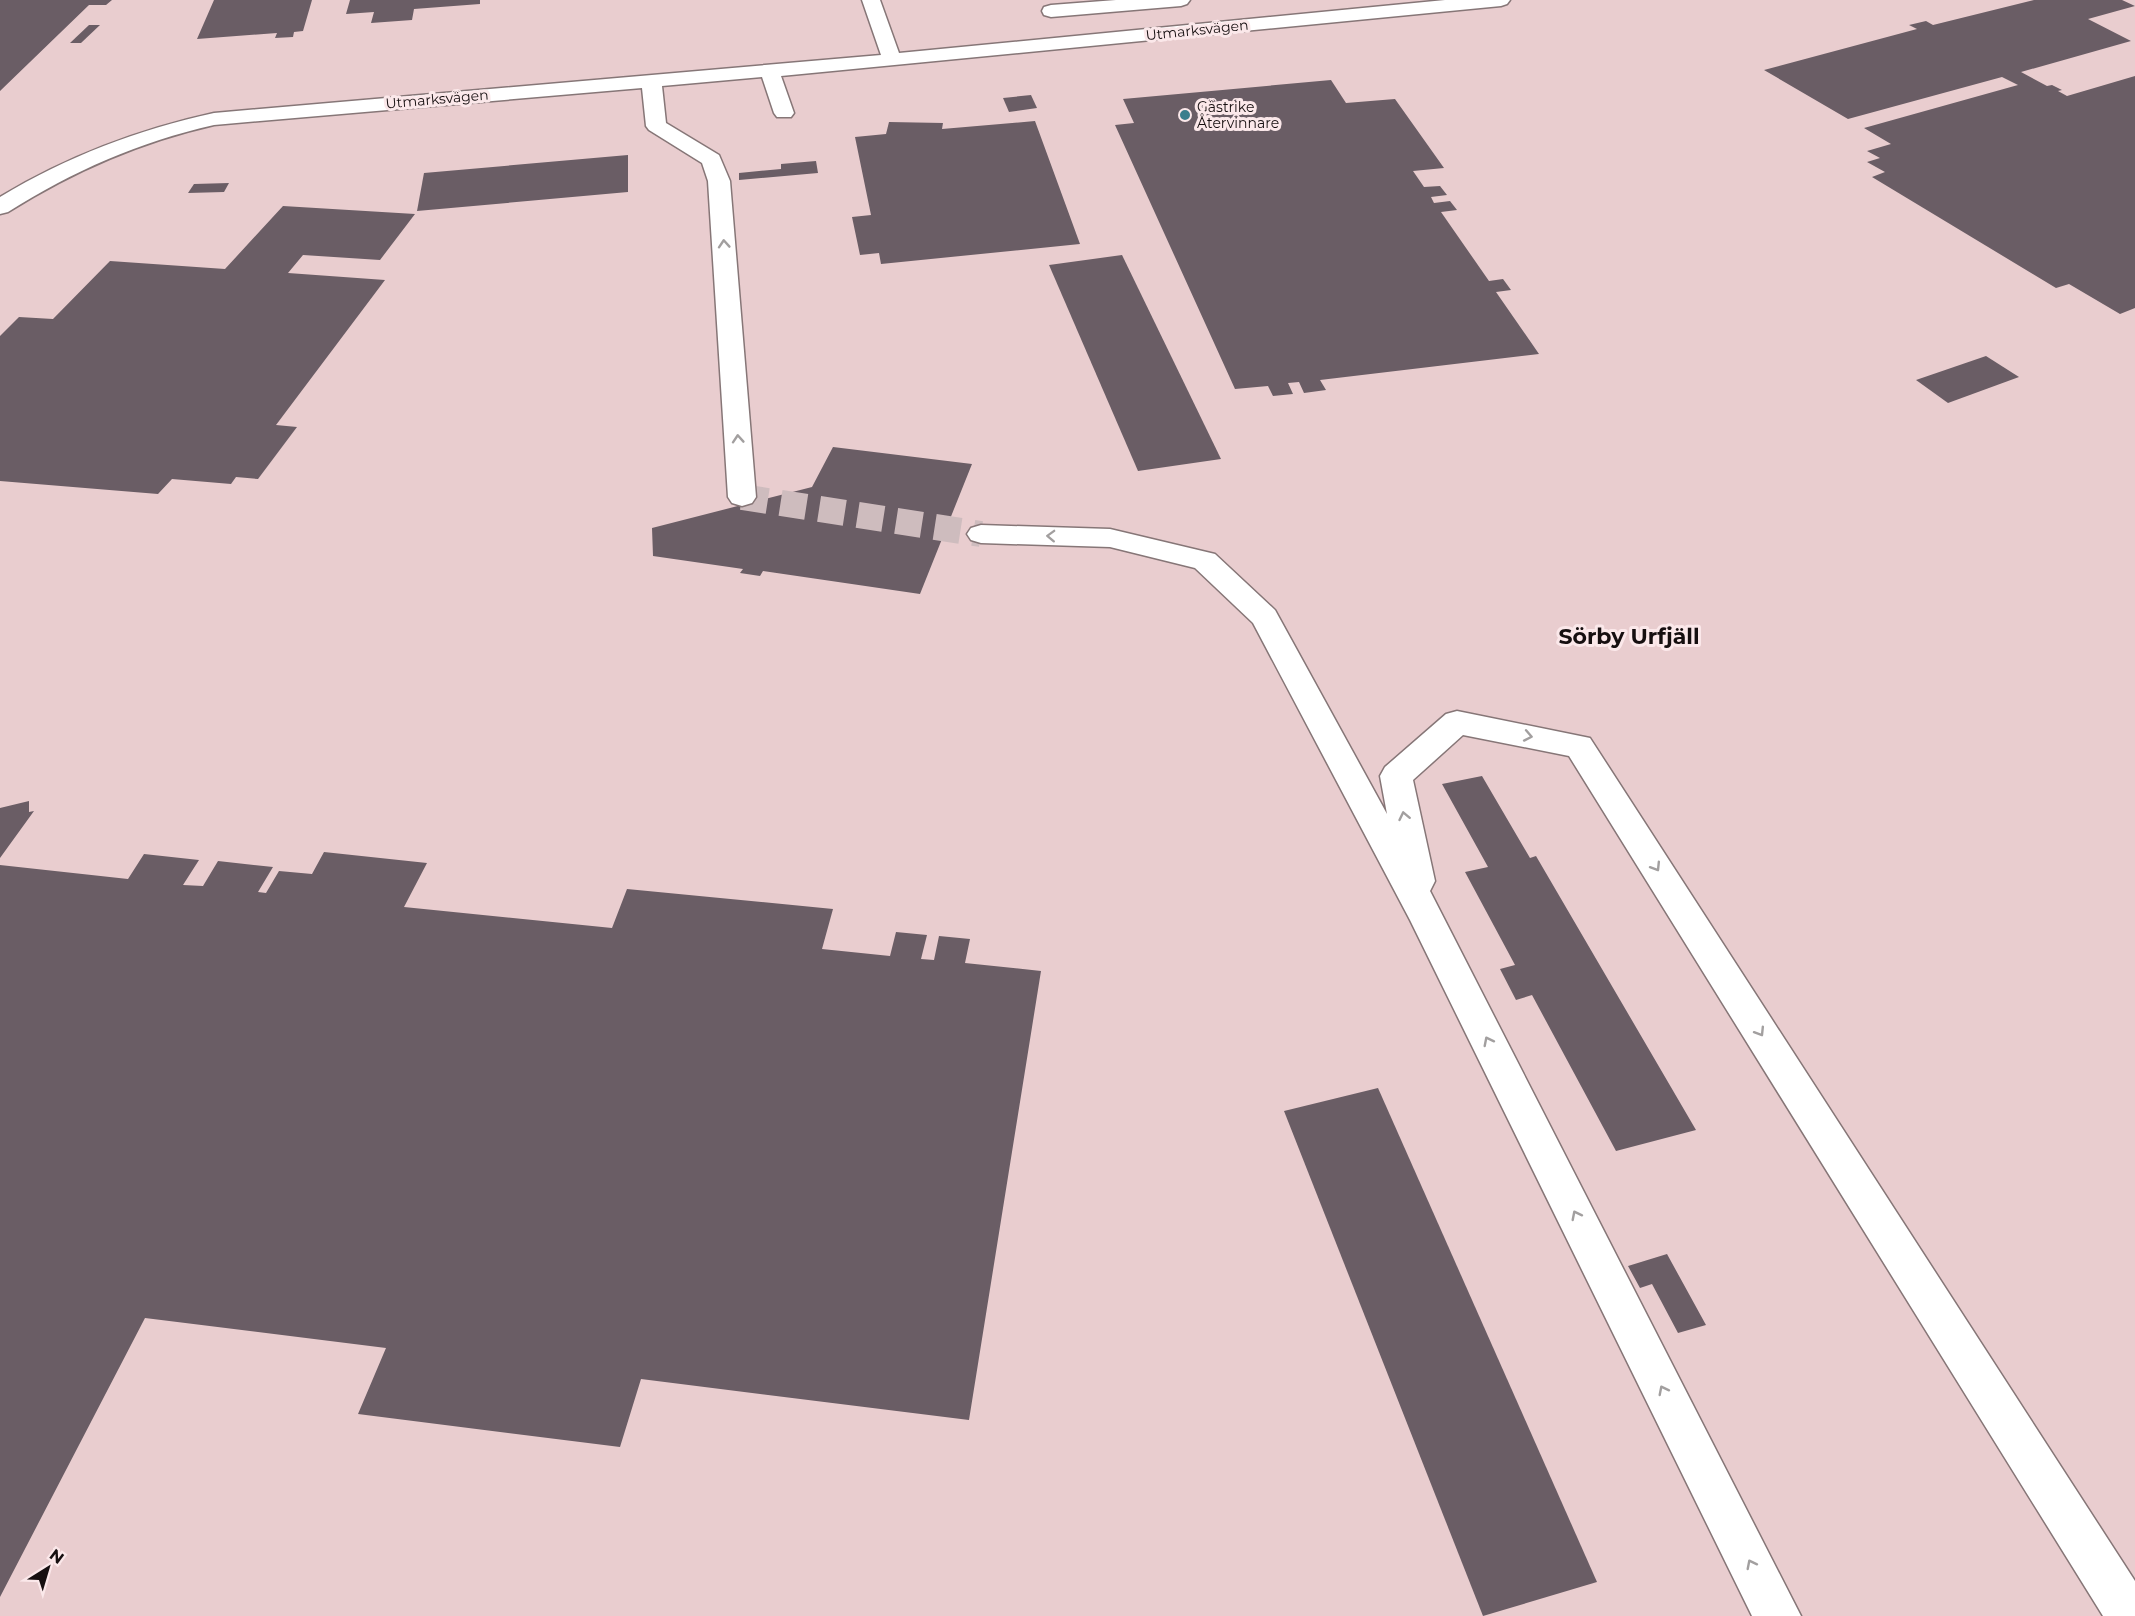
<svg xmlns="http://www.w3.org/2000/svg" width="2135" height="1616" viewBox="0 0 2135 1616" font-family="Montserrat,sans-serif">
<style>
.built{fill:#e9cdcf}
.building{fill:#6a5d65}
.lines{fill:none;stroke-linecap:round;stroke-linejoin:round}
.minor-tunnel{stroke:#cebcbe;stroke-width:26;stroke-dasharray:26 13;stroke-linecap:butt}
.minor-casing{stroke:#867677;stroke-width:3}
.minor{fill:#fff;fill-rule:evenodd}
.oneway{stroke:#a29f9f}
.poi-dot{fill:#3a7e8d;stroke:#fbe8ea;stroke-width:2}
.labels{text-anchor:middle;stroke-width:6;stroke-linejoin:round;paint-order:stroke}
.far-street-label{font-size:14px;fill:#160f10;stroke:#fbe8ea}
.far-poi-label{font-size:14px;fill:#160f10;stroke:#fbe8ea;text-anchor:start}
.district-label{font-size:22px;font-weight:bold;fill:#160f10;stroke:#fbe8ea}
</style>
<rect width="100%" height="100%" fill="#eedbdd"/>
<rect class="built" x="0" y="0" width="2135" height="1616"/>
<g class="building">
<polygon points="0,0 112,0 106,5 89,5 0,91"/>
<polygon points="214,0 312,0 303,31 294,32 293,37 275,38 277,33 197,39"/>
<polygon points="350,0 480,0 480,4 414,9 412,20 371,23 374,12 346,14"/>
<polygon points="2034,0 2122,0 2135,6 2088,19 2131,41 2021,72 2047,86 2052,85 2062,90 2058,91 2067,96 2135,76 2135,308 2120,314 2069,284 2056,288 1872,177 1885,172 1867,162 1880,158 1867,151 1891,144 1864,128 2018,85 2002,77 1848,119 1764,70 1917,29 1909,25 1926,21 1933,25"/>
<polygon points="89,25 100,25 81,43 70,43"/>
<polygon points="1331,80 1346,103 1395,99 1444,168 1413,171 1424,187 1440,186 1447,195 1431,197 1434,203 1450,201 1457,210 1441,212 1489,281 1503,279 1511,290 1496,292 1539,354 1320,380 1326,390 1304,393 1299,382 1288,383 1293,394 1273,396 1268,386 1235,389 1115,125 1134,123 1123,99"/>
<polygon points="1031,95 1037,108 1009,112 1003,98"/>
<polygon points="1035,121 1080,244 881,264 879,253 860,255 852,217 871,215 855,137 886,134 889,122 943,123 942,129"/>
<polygon points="628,155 628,192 417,211 424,173"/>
<polygon points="816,161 818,173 739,180 739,173 781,169 781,164"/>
<polygon points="229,183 224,192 188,193 194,184"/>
<polygon points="283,206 415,214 380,260 303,255 288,273 385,280 276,425 297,427 258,479 236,477 231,484 172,479 158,494 0,481 0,336 19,317 53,319 110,261 225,269"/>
<polygon points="1122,255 1221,459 1138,471 1049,265"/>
<polygon points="1986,356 2019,377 1948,403 1916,380"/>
<polygon points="833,447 972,464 920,594 763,571 760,576 740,573 743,569 653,556 652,528 812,487"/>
<polygon points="1482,776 1530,858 1536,856 1696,1130 1616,1151 1532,995 1516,1000 1500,969 1515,965 1465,872 1488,867 1442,784"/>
<polygon points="29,801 29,812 34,811 0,858 0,808"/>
<polygon points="324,852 427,863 404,907 612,928 627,889 833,909 822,949 890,956 896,932 927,935 921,959 934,960 939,936 970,939 965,963 1041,971 969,1420 641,1379 620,1447 358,1414 386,1348 145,1318 0,1597 0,865 128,879 144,854 199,860 183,885 203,886 218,861 273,867 258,892 266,893 279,871 312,874"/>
<polygon points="1378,1088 1597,1582 1483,1616 1284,1111"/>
<polygon points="1667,1254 1706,1325 1678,1333 1652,1284 1640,1288 1628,1266"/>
</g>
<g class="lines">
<polyline class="minor-tunnel" points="742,497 981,534"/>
<g class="minor-casing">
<g id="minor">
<path d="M862,0H880L899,53L1445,0H1510L1507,4L1501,6L781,76L794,113L791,117H777L774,113L762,77L662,86L666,123L719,155L730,181L756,497L752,503L742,506L732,503L728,497L708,181L702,163L649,130L646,126L642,88L214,125C139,142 73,171 8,212L0,214V197C68,156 137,130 214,113L881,55Z"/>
<polygon points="1116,0 1190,0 1187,4 1181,6 1051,17 1044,15 1042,11 1044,7 1051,5"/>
<polygon points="981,525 1110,529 1215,554 1275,610 1387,814 1380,776 1385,767 1446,714 1457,711 1590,738 2135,1581 2135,1616 2103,1616 1569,756 1463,735 1413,780 1435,881 1430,891 1801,1616 1752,1616 1410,920 1253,623 1195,568 1110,547 981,543 971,540 967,534 971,528"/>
</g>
</g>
<use href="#minor" class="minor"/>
</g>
<defs><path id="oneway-chevron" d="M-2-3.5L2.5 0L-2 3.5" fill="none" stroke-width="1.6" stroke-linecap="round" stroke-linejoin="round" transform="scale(1.5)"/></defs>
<g class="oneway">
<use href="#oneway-chevron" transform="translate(724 244) rotate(-94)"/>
<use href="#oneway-chevron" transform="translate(738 439) rotate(-94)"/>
<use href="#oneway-chevron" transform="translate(1051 536) rotate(-178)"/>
<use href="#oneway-chevron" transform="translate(1528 736) rotate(11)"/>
<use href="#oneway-chevron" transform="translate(1404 816) rotate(-102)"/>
<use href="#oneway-chevron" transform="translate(1656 867) rotate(58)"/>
<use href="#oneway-chevron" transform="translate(1760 1032) rotate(58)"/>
<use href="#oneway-chevron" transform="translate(1488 1041) rotate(-117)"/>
<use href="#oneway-chevron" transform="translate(1576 1215) rotate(-117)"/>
<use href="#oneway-chevron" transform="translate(1663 1390) rotate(-117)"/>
<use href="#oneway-chevron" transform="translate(1751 1564) rotate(-117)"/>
</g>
<circle class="poi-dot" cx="1185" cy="115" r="6"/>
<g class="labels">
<g class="far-street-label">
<text transform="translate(1197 30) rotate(-6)" y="5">Utmarksvägen</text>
<text transform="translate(437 99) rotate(-5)" y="5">Utmarksvägen</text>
</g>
<g class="far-poi-label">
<text x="1197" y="112">Gästrike<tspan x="1197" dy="16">Återvinnare</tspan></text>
</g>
<g class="district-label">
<text x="1629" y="644">Sörby Urfjäll</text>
</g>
</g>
<g transform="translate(48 1568) rotate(37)" stroke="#fbe8ea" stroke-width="4.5" paint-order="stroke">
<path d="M0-4.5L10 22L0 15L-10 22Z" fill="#160f10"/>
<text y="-9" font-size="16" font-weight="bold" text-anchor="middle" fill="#160f10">N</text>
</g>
</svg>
